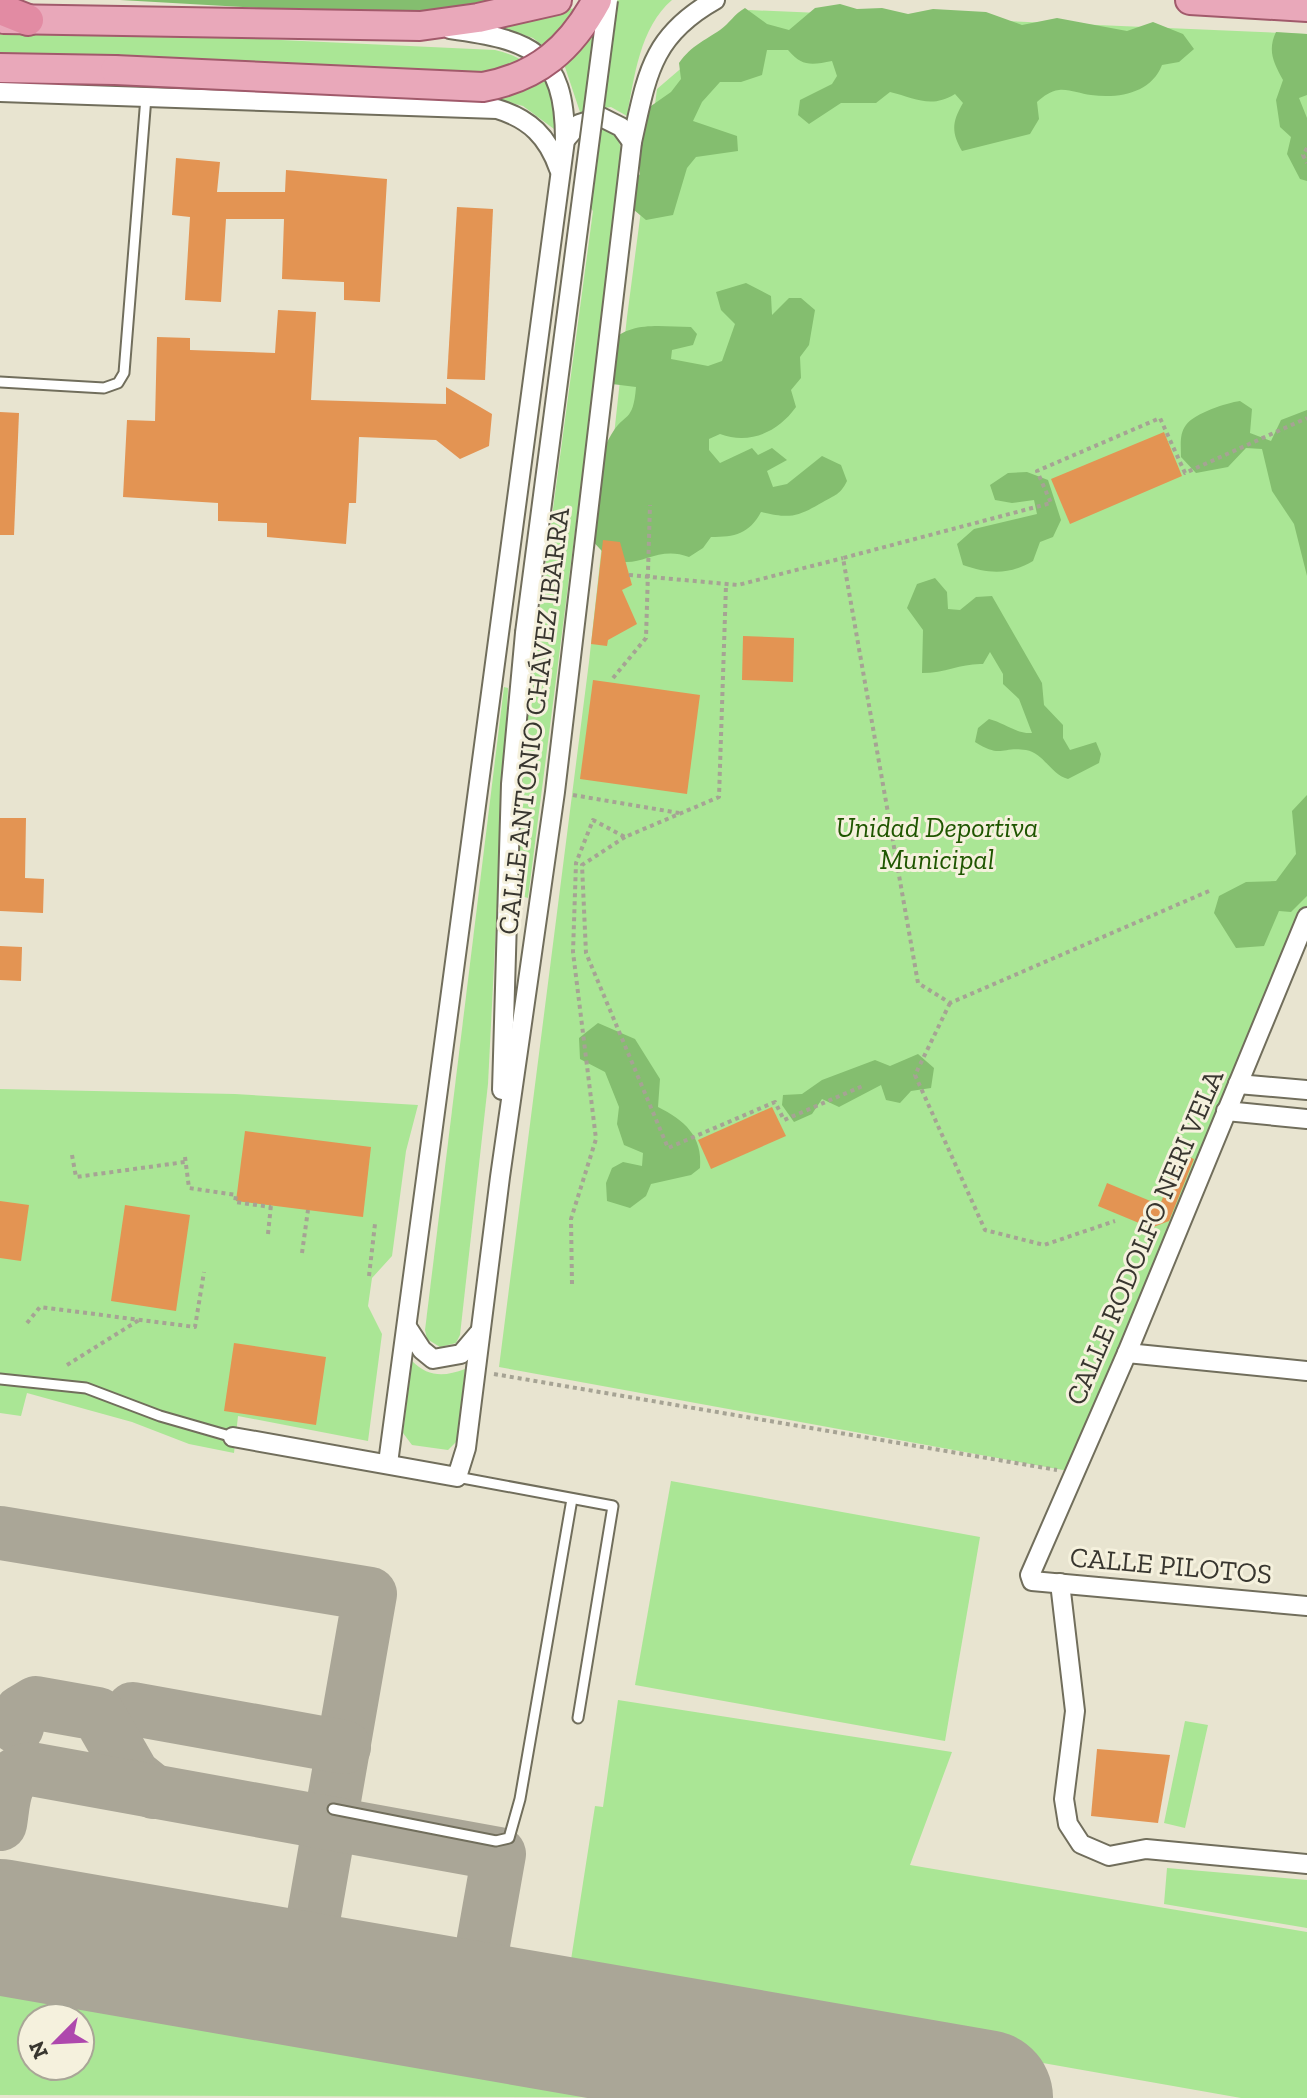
<svg xmlns="http://www.w3.org/2000/svg" width="1307" height="2098" viewBox="0 0 1307 2098" font-family="'Zilla Slab',serif">
<style>
.green{fill:#aae695;fill-rule:evenodd}
.forest{fill:#84be6f}
.lines{fill:none;stroke-linecap:round;stroke-linejoin:round}
.taxiway{stroke:#aaa697;stroke-width:54}
.runway{stroke:#aaa697;stroke-width:136}
.building{fill:#e39453}
.service-casing{stroke:#716e5c;stroke-width:13}
.minor-casing{stroke:#716e5c;stroke-width:22}
.primary-casing{stroke:#a15a6b;stroke-width:32}
.trunk-casing{stroke:#a15a6b;stroke-width:34}
.path{stroke:#a6a394;stroke-width:4;stroke-dasharray:4 4;stroke-linecap:butt}
.service{stroke:#fff;stroke-width:9}
.minor{stroke:#fff;stroke-width:18}
.primary{stroke:#e9a8ba;stroke-width:28}
.trunk{stroke:#e28ba3;stroke-width:30}
.minor-bridge-casing{stroke:#716e5c;stroke-width:22;stroke-linecap:butt}
.primary-bridge-casing{stroke:#a15a6b;stroke-width:32;stroke-linecap:butt}
.minor-bridge{stroke:#fff;stroke-width:18}
.primary-bridge{stroke:#e9a8ba;stroke-width:28}
.labels{text-anchor:middle;stroke-width:6;stroke-linejoin:round;paint-order:stroke}
.street-label{font-size:28px;fill:#38362f;stroke:#f5f1dd}
.park-label{font-size:28px;font-style:italic;fill:#1f5600;stroke:#f5f1dd}
</style>
<rect width="100%" height="100%" fill="#e8e4d0"/>
<g class="green">
<path d="M620,0H672C640,27 634,78 627,116L611,107L580,112L563,61L533,38L498,26L526,17Z"/>
<polygon points="749,10 1307,34 1307,916 1074,1472 499,1367 589,662 627,317 657,89"/>
<path d="M46,29L495,50C535,59 561,87 554,129L523,106L504,101L0,58V33Z"/>
<polygon points="600,130 607,130 618,138 623,157 528,898 513,894 529,688 593,211 579,193"/>
<polygon points="504,687 508,688 488,1084 460,1335 456,1343 440,1347 427,1339 425,1330"/>
<polygon points="0,1089 235,1094 418,1105 406,1151 392,1256 372,1278 368,1306 382,1334 368,1441 238,1416 234,1453 189,1444 132,1422 27,1393 21,1416 0,1413"/>
<path d="M412,1361C428,1377 444,1377 465,1369L457,1441L448,1450L412,1445L403,1433Z"/>
<polygon points="671,1481 980,1537 945,1741 635,1685"/>
<polygon points="618,1700 952,1752 910,1865 1307,1932 1307,2098 1241,2098 568,1979 595,1806 603,1807"/>
<polygon points="1185,1721 1208,1725 1185,1828 1164,1823"/>
<polygon points="1167,1868 1307,1880 1307,1928 1164,1904"/>
<path d="M0,1970L736,2098L0,2095ZM80,2018V2066H32V2018Z"/>
</g>
<g class="forest">
<polygon points="120,0 500,0 433,11 259,8"/>
<path d="M840,4L857,9L882,8L908,14L933,9L986,12L1022,25L1057,18L1127,31L1153,22L1183,34L1194,49L1179,62L1162,65C1151,93 1119,99 1091,95C1080,94 1070,89 1059,90C1050,91 1044,96 1037,102L1039,119L1030,134L962,151C951,132 952,122 963,103L955,94C931,109 915,98 890,92L876,103H841L809,124L798,115L800,100L832,84L837,76L832,61C812,65 802,67 788,50H767L762,75L741,82H720L702,102L693,121L737,136L738,151L696,157L687,168L673,215L646,220L634,210L632,185L640,174L638,142L645,120L651,106L671,92L681,79L679,63C692,45 704,41 720,30C730,23 734,14 745,8L767,24L789,30L815,8Z"/>
<path d="M1276,32L1307,34V95L1299,98L1307,118V181L1300,179L1287,154L1291,137L1280,127L1276,100L1283,80C1274,63 1267,51 1276,32Z"/>
<path d="M746,283L771,296L772,315L789,298H801L815,310L809,345L800,357L801,378L791,390L796,407C778,432 750,445 720,434L709,439V450L720,463L752,448L758,455L772,448L787,460L767,471L773,487L787,484L822,456L841,465L847,481C840,495 835,495 823,502C797,517 791,519 761,512C749,534 735,537 711,537L703,548L689,557C648,541 629,587 593,541C596,508 593,464 611,435C625,411 633,424 636,387L612,384L610,343C630,320 663,327 691,327L697,334L693,345L672,350L671,359L708,366L722,361L735,324L721,310L716,292Z"/>
<path d="M1240,401L1252,409L1250,433L1271,441L1281,420L1307,410V576L1294,524L1272,491L1262,449L1246,448L1228,467L1196,473L1181,457C1181,446 1179,434 1186,425C1195,413 1226,403 1240,401Z"/>
<path d="M1027,472L1048,480L1061,520L1053,537L1040,542L1033,561C1009,575 989,574 963,565L957,544L974,529L1037,514L1034,500L1012,503L995,500L990,485L1008,473Z"/>
<path d="M935,578L947,592L948,609L960,610L976,597L992,596L1042,683L1044,705L1063,725V738L1070,750L1096,742L1101,754L1099,763L1068,779C1050,774 1044,753 1026,750C1001,746 1002,759 975,742L978,728L989,719C1005,723 1016,734 1032,733L1019,699L1003,684V674L990,652L983,664C962,663 946,673 922,673L923,630L907,608L917,584Z"/>
<polygon points="1307,795 1307,896 1291,912 1279,911 1264,946 1236,948 1214,913 1219,896 1246,882 1276,881 1296,854 1292,811"/>
<path d="M598,1023L635,1039L660,1079L658,1107C684,1120 703,1136 700,1168L691,1175L651,1184L646,1196L630,1208L607,1201L606,1183L612,1168L623,1162L642,1166L643,1153L624,1145L617,1124L619,1107L605,1072L580,1059L579,1038Z"/>
<polygon points="918,1054 934,1068 931,1088 911,1091 900,1103 886,1100 881,1085 839,1107 822,1099 812,1114 794,1122 782,1105 783,1095 802,1094 822,1080 875,1060 890,1066"/>
</g>
<g class="lines">
<g class="taxiway">
<polyline points="0,1533 370,1594 304,1972"/>
<polyline points="133,1709 344,1747"/>
<polyline points="17,1727 21,1712 36,1703 98,1714 133,1775 154,1792"/>
<path d="M0,1824C4,1802 2,1772 31,1769L499,1854L473,2001"/>
</g>
<polyline class="runway" points="0,1927 985,2098"/>
</g>
<g class="building">
<polygon points="176,158 220,162 217,192 285,192 286,170 387,179 380,302 344,300 344,282 282,279 284,219 226,219 221,302 185,300 190,217 172,215"/>
<polygon points="457,207 493,209 485,380 447,379"/>
<polygon points="278,310 316,312 311,400 446,404 446,387 492,414 489,446 460,459 436,440 359,437 356,503 349,503 346,544 267,537 267,523 218,521 218,503 123,497 127,420 155,421 157,337 190,338 190,350 275,353"/>
<polygon points="0,412 19,413 14,535 0,535"/>
<polygon points="1164,432 1182,476 1070,524 1051,479"/>
<polygon points="603,540 620,542 632,585 622,590 637,624 608,640 607,646 591,644"/>
<polygon points="743,636 794,638 793,682 742,680"/>
<polygon points="593,680 700,695 687,794 580,779"/>
<polygon points="0,818 26,818 25,878 44,879 43,913 0,911"/>
<polygon points="0,946 22,947 21,981 0,980"/>
<polygon points="772,1107 786,1136 711,1169 698,1140"/>
<polygon points="245,1131 371,1147 363,1217 236,1201"/>
<polygon points="1180,1153 1194,1159 1169,1221 1151,1228 1098,1206 1107,1183 1160,1205"/>
<polygon points="0,1201 29,1205 21,1261 0,1258"/>
<polygon points="125,1205 190,1215 176,1311 111,1301"/>
<polygon points="234,1343 326,1357 316,1425 224,1411"/>
<polygon points="1097,1749 1170,1755 1158,1823 1091,1816"/>
</g>
<g class="lines">
<g class="service-casing">
<g id="service">
<polyline points="0,382 104,388 118,383 124,373 146,97"/>
<polyline points="0,1379 86,1388 160,1416 233,1437"/>
<polyline points="457,1477 613,1506 578,1718"/>
<polyline points="333,1809 496,1841 509,1838 520,1799 572,1499"/>
</g>
</g>
<g class="minor-casing">
<g id="minor">
<path d="M0,92L497,109C530,119 548,137 559,169"/>
<polyline points="565,140 579,124 601,117 621,127 632,142"/>
<polyline points="1307,917 1127,1353 1030,1575 1032,1581 1307,1606"/>
<polyline points="1238,1084 1307,1090"/>
<polyline points="502,1090 511,784 525,633"/>
<polyline points="1226,1111 1307,1119"/>
<polyline points="407,1327 422,1350 433,1359 461,1354 478,1334"/>
<polyline points="1127,1353 1307,1371"/>
<path d="M233,1437L457,1477L466,1448L500,1177L555,792L632,142C647,75 651,36 715,0"/>
<path d="M388,1463L565,140C565,52 531,40 450,29"/>
<polyline points="1060,1583 1075,1711 1064,1799 1068,1824 1081,1844 1109,1856 1146,1849 1307,1864"/>
</g>
</g>
<g class="primary-casing">
<g id="primary">
<polyline points="1190,0 1307,7"/>
<polyline points="4,19 420,26 478,18 557,0"/>
<polyline points="0,68 115,70"/>
</g>
</g>
<g class="trunk-casing">
<polyline id="trunk" points="0,9 28,20"/>
</g>
<g class="path">
<polyline points="1307,148 1303,155 1307,163"/>
<polyline points="629,575 738,585 843,558"/>
<polyline points="613,678 646,638 650,505"/>
<polyline points="573,795 679,813"/>
<polyline points="625,837 582,865 586,953 668,1148 775,1102 784,1120 865,1085"/>
<polyline points="1209,891 950,1003 918,983 843,558 1051,503 1037,471 1160,418 1185,473 1307,418"/>
<polyline points="950,1003 915,1075 985,1230 1044,1245 1115,1221"/>
<polyline points="72,1155 76,1177 185,1162"/>
<polyline points="185,1157 189,1188 236,1195 235,1202 271,1207"/>
<polyline points="268,1234 271,1205"/>
<polyline points="302,1253 308,1210"/>
<polyline points="369,1276 375,1224"/>
<polyline points="572,1284 571,1219 596,1139 573,952 576,863 593,820 625,837 719,797 726,585"/>
<polyline points="27,1323 40,1307 195,1327 204,1272"/>
<polyline points="67,1365 139,1320"/>
<polyline points="494,1374 1057,1470"/>
</g>
<use href="#service" class="service"/>
<use href="#minor" class="minor"/>
<use href="#primary" class="primary"/>
<use href="#trunk" class="trunk"/>
<g class="minor-bridge-casing">
<polyline id="minor-bridge" points="525,633 608,0"/>
</g>
<g class="primary-bridge-casing">
<path id="primary-bridge" d="M115,70L483,87C538,77 571,48 597,0"/>
</g>
<use href="#minor-bridge" class="minor-bridge"/>
<use href="#primary-bridge" class="primary-bridge"/>
</g>
<g class="labels">
<g class="street-label">
<text transform="translate(533 721) rotate(-83)" y="10">CALLE ANTONIO CHÁVEZ IBARRA</text>
<text transform="translate(1144 1237) rotate(-67)" y="10">CALLE RODOLFO NERI VELA</text>
<text transform="translate(1171 1565) rotate(5)" y="10">CALLE PILOTOS</text>
</g>
<g class="park-label">
<text x="937" y="837">Unidad Deportiva<tspan x="937" dy="32">Municipal</tspan></text>
</g>
</g>
<g transform="translate(56 2042) rotate(246)"><circle r="38" fill="#f5f1dd" stroke="#a9a697" stroke-width="2"/>
<path d="M0-6L14 30L0 20L-14 30Z" fill="#ae48ad"/>
<text y="-12" font-size="22" font-weight="bold" text-anchor="middle" fill="#38362f">N</text>
</g>
</svg>
